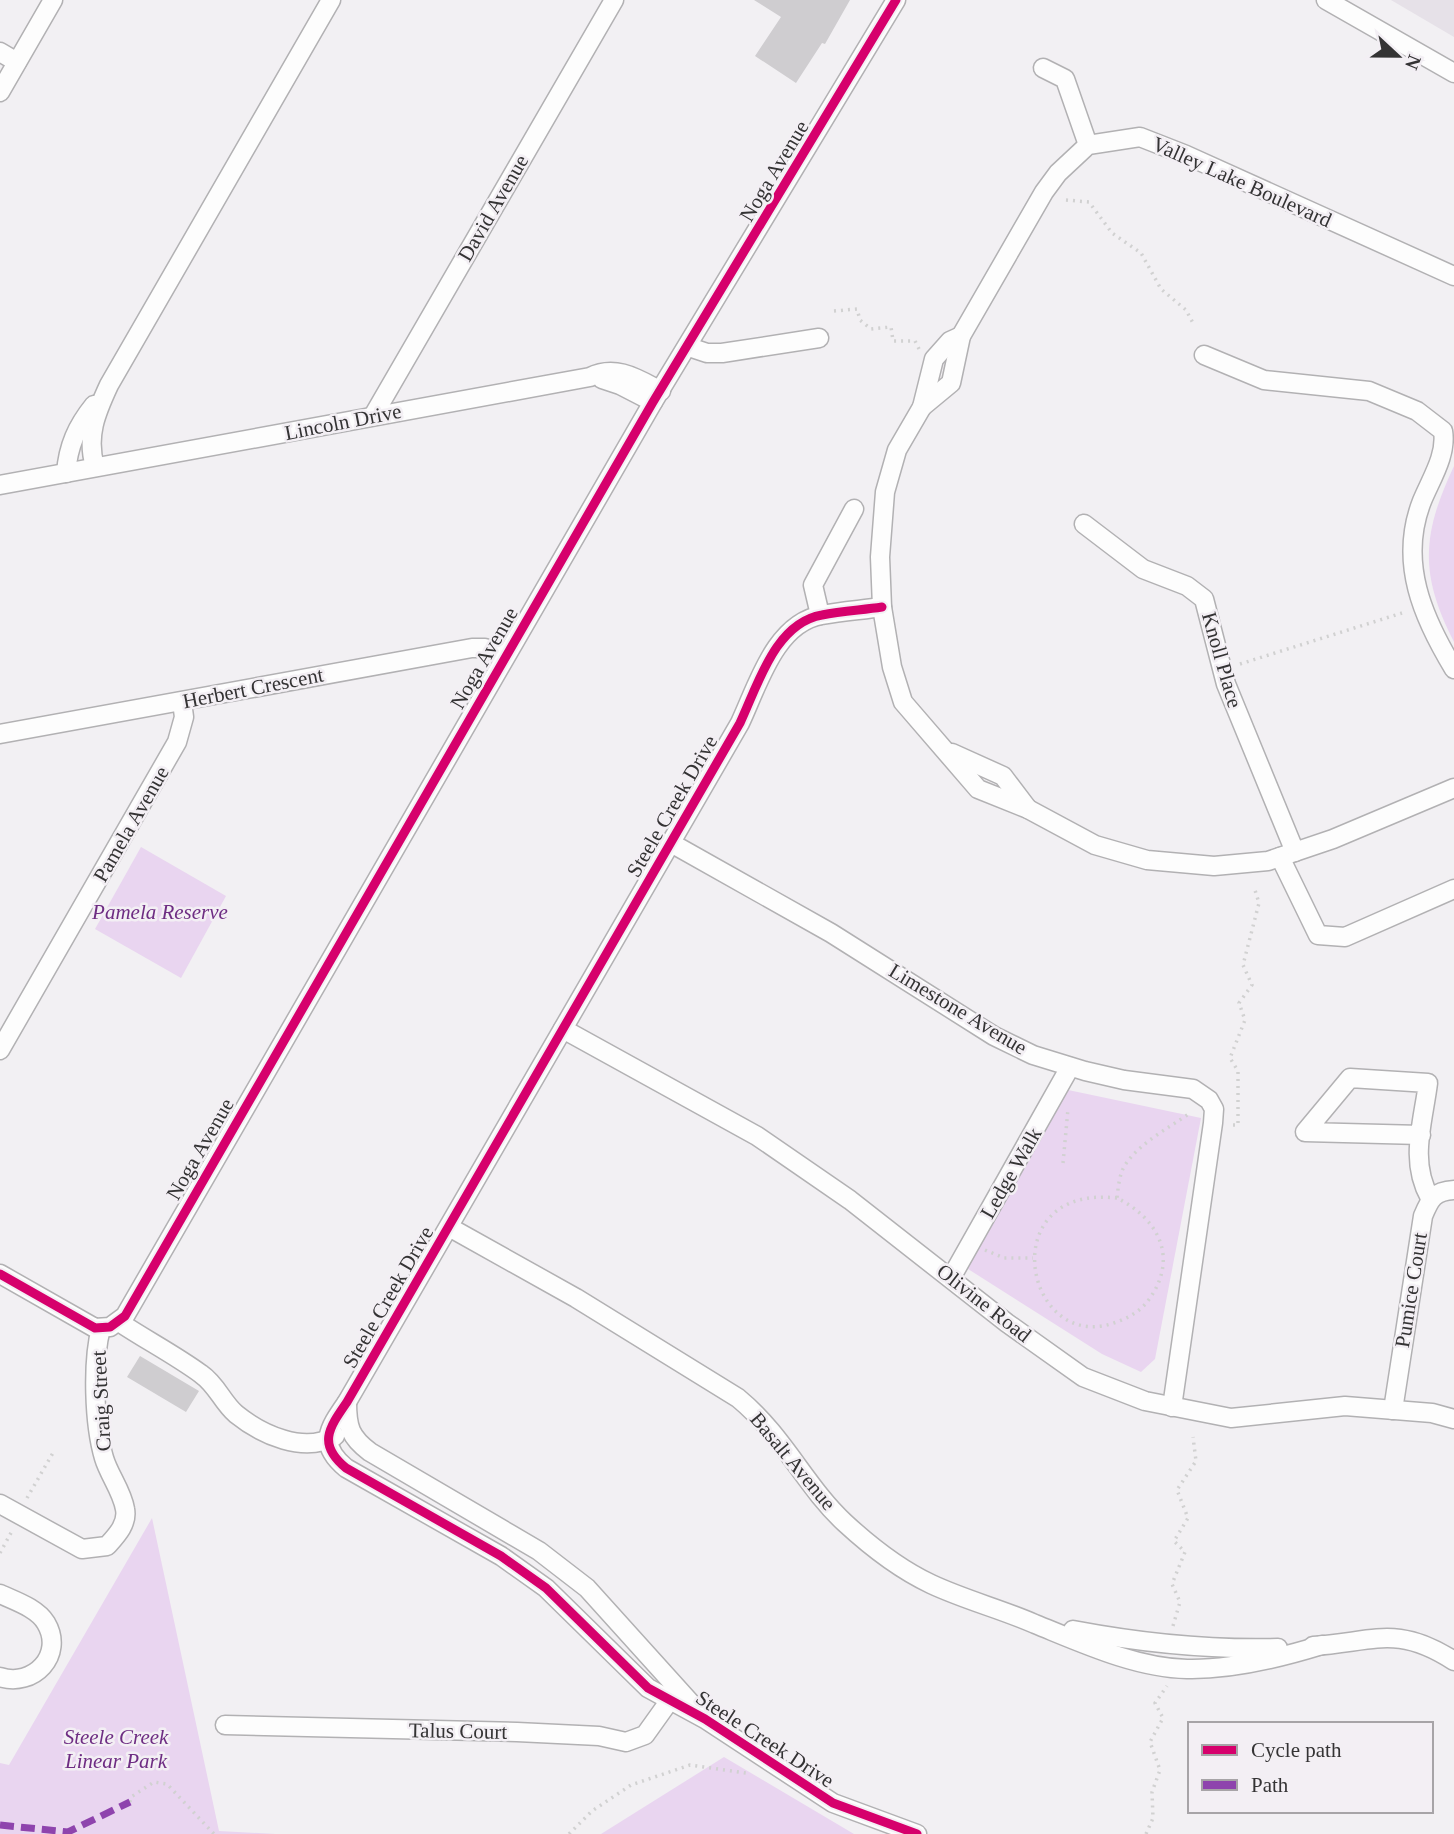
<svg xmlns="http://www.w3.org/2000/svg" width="1454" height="1834" viewBox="0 0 1454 1834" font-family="Georgia,serif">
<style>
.built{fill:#e6e1e8}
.green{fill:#e9d5f0}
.building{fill:#cfcdd0}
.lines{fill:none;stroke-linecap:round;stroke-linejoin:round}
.minor-casing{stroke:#b2b1b3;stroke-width:21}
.path{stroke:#d1d1d1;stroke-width:3.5;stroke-dasharray:2 5;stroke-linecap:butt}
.minor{stroke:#fdfdfd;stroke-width:18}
.quiet{stroke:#8e44ad;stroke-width:7;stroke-dasharray:14 7;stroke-linecap:butt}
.cycleway-casing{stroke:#f3eff4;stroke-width:13}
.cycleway{stroke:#d6006c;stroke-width:9}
.labels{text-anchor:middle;stroke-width:5;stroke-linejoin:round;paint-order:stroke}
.street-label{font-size:21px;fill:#343334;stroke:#f3eff4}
.park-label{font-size:21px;font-style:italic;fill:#6e2d83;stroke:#f3eff4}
</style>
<rect width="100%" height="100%" fill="#f2f0f3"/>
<polygon class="built" points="1391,0 1454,0 1454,37"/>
<g class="green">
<path d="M1454,466V642C1419,574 1422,534 1454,466Z"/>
<polygon points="141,847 226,896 181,978 95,929"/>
<polygon points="1054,1087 1201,1118 1155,1359 1141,1372 1102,1354 957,1262"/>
<polygon points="152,1518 219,1831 276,1834 0,1834 0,1763 9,1765"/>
<polygon points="724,1757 854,1834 601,1834"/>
</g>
<g class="building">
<polygon points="754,0 850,0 825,44 822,43 796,83 755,56 781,17"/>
<polygon points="140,1356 199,1391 186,1412 127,1377"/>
</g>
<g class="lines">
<g class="minor-casing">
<g id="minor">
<polyline points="1326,0 1454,73"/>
<polyline points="0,52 17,62"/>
<polyline points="1043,68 1065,79 1088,145"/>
<polyline points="0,92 53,0"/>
<polyline points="961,336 950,341 934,359 922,407 897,450 885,492 880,557 882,607 892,667 903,702 978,789 1028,809 1095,845 1147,860 1214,866 1268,861 1333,839 1454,788"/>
<polyline points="689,347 707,353 722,353 819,338"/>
<path d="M1204,355L1264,380L1369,391L1417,411L1443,431C1447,455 1431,479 1422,501C1398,562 1423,618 1454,669"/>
<polyline points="602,379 620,385 653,402"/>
<polyline points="922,407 951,383 961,336 1044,192 1058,173 1088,145 1140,137 1186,155 1454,276"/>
<polyline points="373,416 614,0"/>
<path d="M95,467C86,436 96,413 109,385L331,0"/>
<path d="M66,473C68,446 77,426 94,405"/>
<path d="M0,485L590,377C616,364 638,379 661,391"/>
<polyline points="1084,524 1143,569 1187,586 1204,599 1226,684 1295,852"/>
<path d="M882,607C862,610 842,611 822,615C775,623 758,685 740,723L347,1402C329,1428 317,1444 346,1468L501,1556L546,1588L648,1688L705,1719L833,1803L917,1834"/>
<polyline points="820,615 813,585 854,509"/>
<polyline points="0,734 472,648 485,648 505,656"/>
<polyline points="952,753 1003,776 1028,809"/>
<polyline points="671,843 831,933 994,1036 1033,1055 1085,1071 1124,1080 1193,1089 1209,1100 1214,1109 1213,1123 1172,1407"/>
<polyline points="1280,857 1318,935 1345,937 1454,889"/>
<polyline points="563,1029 757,1136 850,1200 1007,1323 1083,1377 1145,1401 1231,1418 1345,1406 1432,1413 1454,1419"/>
<polyline points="0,1050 177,742 184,717 182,702"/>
<path d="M1421,1135L1305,1132L1350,1078L1428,1083C1423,1123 1409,1161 1430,1198"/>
<path d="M449,1227L576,1298L738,1398C784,1436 805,1486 845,1523C871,1547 899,1569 931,1584C965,1600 1001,1609 1035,1624C1082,1643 1136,1668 1187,1669C1231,1670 1280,1658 1322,1645"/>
<polyline points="0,1274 95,1328 110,1327 125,1316 653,402 896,0"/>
<polyline points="951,1278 1070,1067"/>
<path d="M119,1322C146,1340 175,1355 201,1374C217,1385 222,1402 236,1414C262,1435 304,1454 335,1436"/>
<path d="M347,1402C347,1427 350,1437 370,1452L539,1551L587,1588L698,1711"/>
<path d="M1393,1410L1423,1216C1430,1199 1434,1191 1454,1190"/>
<path d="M0,1504L82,1549L107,1546C116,1536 128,1524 125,1509C122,1491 109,1475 104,1458C94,1424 92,1362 101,1328"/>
<path d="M0,1594C15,1601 37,1608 46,1623C65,1655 33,1688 0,1677"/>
<path d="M1073,1630C1142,1643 1208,1650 1278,1648"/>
<path d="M1313,1646C1374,1642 1397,1624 1454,1661"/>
<polyline points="225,1725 517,1732 599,1736 626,1742 645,1735 670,1700"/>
</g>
</g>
<g class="path">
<polyline points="1066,200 1089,202 1112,233 1141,253 1161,289 1186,310 1194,325"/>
<polyline points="834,311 857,309 860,320 871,329 891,327 893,341 915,341 919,349"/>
<polyline points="1240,664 1402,613"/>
<polyline points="1233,1125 1238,1125 1238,1071 1230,1058 1245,1020 1239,1003 1252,985 1243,965 1259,903 1254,887"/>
<polyline points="1063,1163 1068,1109"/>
<path d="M1117,1198C993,1184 1024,1350 1111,1324C1126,1319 1141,1312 1150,1298C1179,1256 1157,1218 1117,1198C1118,1189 1119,1179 1122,1171C1133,1146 1169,1128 1190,1113"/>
<polyline points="985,1250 1004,1258 1033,1258"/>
<polyline points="27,1498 54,1451"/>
<polyline points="0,1553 12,1531"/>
<polyline points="1173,1626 1180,1602 1172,1584 1185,1552 1174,1541 1188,1518 1177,1490 1196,1461 1193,1437"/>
<polyline points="130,1802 131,1797 154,1782 167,1784 214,1834"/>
<polyline points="569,1834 592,1811 631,1785 690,1765 746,1773"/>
<polyline points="1146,1834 1153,1818 1152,1792 1160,1770 1150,1742 1163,1718 1155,1703 1167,1686"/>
</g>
<use href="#minor" class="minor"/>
<polyline class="quiet" points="0,1825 68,1832 130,1802"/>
<g class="cycleway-casing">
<g id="cycleway">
<path d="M882,607C862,610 842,611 822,615C775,623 758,685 740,723L347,1402C329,1428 317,1444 346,1468L501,1556L546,1588L648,1688L705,1719L833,1803L917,1834"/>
<polyline points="0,1274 95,1328 110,1327 125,1316 653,402 896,0"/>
</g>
</g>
<use href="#cycleway" class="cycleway"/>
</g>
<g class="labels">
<g class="street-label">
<text transform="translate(774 171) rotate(-59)" y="7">Noga Avenue</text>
<text transform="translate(1242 182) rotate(24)" y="7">Valley Lake Boulevard</text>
<text transform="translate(493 208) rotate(-60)" y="7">David Avenue</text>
<text transform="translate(343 422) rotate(-11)" y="7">Lincoln Drive</text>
<text transform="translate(484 658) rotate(-60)" y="7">Noga Avenue</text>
<text transform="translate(1222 660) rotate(74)" y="7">Knoll Place</text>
<text transform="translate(253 688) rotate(-11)" y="7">Herbert Crescent</text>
<text transform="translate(672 806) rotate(-60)" y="7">Steele Creek Drive</text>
<text transform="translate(131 824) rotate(-60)" y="7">Pamela Avenue</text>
<text transform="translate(958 1009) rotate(31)" y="7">Limestone Avenue</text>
<text transform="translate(200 1149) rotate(-60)" y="7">Noga Avenue</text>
<text transform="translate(1011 1173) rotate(-60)" y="7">Ledge Walk</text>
<text transform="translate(1411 1290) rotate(-81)" y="7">Pumice Court</text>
<text transform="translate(388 1297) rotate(-60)" y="7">Steele Creek Drive</text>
<text transform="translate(984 1303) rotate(38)" y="7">Olivine Road</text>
<text transform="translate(101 1401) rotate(-93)" y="7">Craig Street</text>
<text transform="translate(793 1461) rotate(50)" y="7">Basalt Avenue</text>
<text transform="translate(458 1731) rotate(1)" y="7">Talus Court</text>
<text transform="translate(765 1739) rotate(33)" y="7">Steele Creek Drive</text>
</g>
<g class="park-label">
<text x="160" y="919">Pamela Reserve</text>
<text x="116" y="1744">Steele Creek<tspan x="116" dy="24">Linear Park</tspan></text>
</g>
</g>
<rect x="1188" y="1722" width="245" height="91" fill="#f3eff4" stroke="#a7a4a7" stroke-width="2"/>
<rect x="1202" y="1745" width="35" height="10" fill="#d6006c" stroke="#a7a4a7" stroke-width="2"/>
<text x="1251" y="1757" font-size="21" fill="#343334">Cycle path</text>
<rect x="1202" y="1780" width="35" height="10" fill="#8e44ad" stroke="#a7a4a7" stroke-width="2"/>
<text x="1251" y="1792" font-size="21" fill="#343334">Path</text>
<g transform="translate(1398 56) rotate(112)" stroke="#f3eff4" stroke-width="5" paint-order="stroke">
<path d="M0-5L12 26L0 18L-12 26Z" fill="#343334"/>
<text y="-10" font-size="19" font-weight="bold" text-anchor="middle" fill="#343334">N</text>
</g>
</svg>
